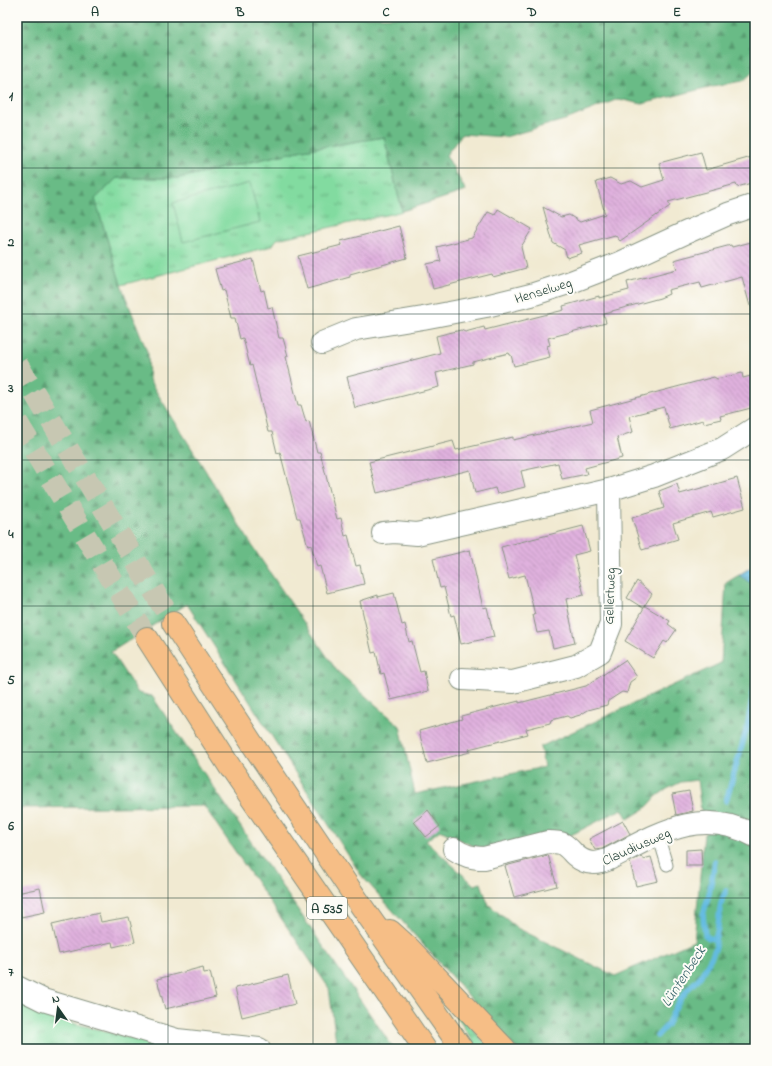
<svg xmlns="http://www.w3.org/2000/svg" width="772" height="1066" viewBox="0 0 772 1066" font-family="'Indie Flower',sans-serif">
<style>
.grass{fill:url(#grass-tufts);stroke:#508c6a}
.forest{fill:url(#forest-firs);stroke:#447c5d}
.garden{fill:#82dba0;stroke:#508c6a}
.water{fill:url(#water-waves);stroke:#427c8a}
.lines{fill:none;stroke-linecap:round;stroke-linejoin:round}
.stream{stroke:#64bbe1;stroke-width:5.5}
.building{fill:url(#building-back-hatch)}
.motorway-tunnel{stroke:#c7c7b2;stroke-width:22;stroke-dasharray:22 11;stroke-linecap:butt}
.service-casing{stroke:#889483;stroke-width:13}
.minor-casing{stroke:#889483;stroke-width:24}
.motorway-casing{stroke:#889483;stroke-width:24}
.service{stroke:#fff;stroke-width:11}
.minor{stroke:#fff;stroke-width:22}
.motorway{stroke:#f6be86;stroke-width:22}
.grid{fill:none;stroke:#1f3d34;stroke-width:1;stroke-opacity:0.55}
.labels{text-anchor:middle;stroke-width:4;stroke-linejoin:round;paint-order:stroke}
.shield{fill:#fdfcf7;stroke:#62766e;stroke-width:1}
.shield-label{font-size:13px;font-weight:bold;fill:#1f3d34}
.street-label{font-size:14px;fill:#1f3d34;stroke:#fdfcf7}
.water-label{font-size:15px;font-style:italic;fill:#346368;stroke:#fdfcf7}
.neatline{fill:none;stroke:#1f3d34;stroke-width:1.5}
.grid-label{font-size:13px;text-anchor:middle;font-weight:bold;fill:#1f3d34}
</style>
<defs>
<pattern id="grass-tufts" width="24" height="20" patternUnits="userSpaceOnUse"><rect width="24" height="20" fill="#82dba0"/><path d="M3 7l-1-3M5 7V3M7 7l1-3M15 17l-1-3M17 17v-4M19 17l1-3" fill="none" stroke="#6ab383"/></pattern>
<pattern id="forest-firs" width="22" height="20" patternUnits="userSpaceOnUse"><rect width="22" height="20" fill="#69bb86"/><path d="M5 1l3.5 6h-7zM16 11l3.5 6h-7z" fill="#56996e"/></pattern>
<pattern id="water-waves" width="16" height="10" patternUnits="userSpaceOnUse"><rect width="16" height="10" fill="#64bbe1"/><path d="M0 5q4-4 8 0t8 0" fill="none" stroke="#5299b7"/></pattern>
<pattern id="building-back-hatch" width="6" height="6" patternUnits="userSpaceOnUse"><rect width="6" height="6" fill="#e0b1de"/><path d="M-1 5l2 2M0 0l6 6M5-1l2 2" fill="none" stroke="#b591b5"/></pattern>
</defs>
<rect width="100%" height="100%" fill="#fdfcf7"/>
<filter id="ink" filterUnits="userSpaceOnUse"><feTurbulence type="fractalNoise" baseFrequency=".025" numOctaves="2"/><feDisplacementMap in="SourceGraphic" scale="8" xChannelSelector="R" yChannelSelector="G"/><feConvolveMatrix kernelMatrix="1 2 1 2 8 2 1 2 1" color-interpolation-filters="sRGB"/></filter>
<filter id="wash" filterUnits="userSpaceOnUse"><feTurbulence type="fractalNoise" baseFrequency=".012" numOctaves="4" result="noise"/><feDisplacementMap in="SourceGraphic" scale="16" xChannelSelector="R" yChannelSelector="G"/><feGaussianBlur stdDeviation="0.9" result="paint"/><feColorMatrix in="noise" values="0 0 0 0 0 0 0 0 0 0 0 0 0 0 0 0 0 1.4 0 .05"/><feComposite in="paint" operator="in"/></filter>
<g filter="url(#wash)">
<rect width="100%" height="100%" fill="#f1ead2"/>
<g class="grass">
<polygon points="384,137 402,211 395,213 277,239 272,246 121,285 95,199 117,178 179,178 303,150"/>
<polygon points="443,995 490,1049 478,1049"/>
<polygon points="17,1002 65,1021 174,1049 17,1049"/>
</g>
<polygon class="forest" points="17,17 755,17 755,70 743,81 713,86 642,104 618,99 568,119 505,137 462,134 446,155 466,191 402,211 384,137 303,150 179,178 117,178 95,199 121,285 148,354 149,380 258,555 337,671 400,726 415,794 544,767 540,747 721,663 726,583 755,565 755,828 734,819 701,811 697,780 681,782 667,789 657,796 646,808 628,819 622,809 565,838 487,850 471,845 440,830 426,841 474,885 481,883 488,904 517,928 615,976 694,941 704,834 712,828 755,840 755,1049 516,1049 361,875 187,604 111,652 138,693 152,696 220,797 394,1049 337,1049 329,988 204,806 17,808"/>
<polygon class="garden" points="250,183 260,222 183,242 173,203"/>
<polygon class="water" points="755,565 755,586 739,575"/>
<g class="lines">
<g class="stream">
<polyline points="726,801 747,728 755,684"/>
<path d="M715,939C721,923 717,905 726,891"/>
<polyline points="657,1036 667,1025 676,1006 687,990 700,977 712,956 716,947 715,939 709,938 705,935 703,915 709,894 715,861"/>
</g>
</g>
<g id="blocks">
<g class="building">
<polygon points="701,152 706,170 755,156 755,182 737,187 736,184 668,202 670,206 620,241 615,235 579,245 582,253 567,258 565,250 553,243 543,207 561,217 569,215 580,222 605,214 596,182 610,178 621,184 631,181 642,187 664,180 659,163"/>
<polygon points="498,209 532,229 521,247 526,268 493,277 492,274 433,289 427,264 441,261 437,247 472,238 488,212 495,215"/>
<polygon points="399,226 407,258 350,274 350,277 307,289 298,256 342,245 341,241"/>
<polygon points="755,241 755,305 750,306 742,277 702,288 700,282 668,290 669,294 660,298 612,311 612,312 604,314 606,323 548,338 550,345 547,346 550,357 514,366 511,355 510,355 509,353 473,362 473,364 436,373 439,387 355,408 347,377 440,353 436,336 461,330 465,332 484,327 485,330 564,310 563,306 599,296 599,298 629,290 627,282 677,269 674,260 731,245 732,247"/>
<polygon points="253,259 261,291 264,290 268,308 272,307 279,338 283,338 288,356 286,357 298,405 301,405 306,422 309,421 317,452 320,452 337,519 341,518 345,536 348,535 356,566 360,565 364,584 327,593 320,566 317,567 311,545 308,546 300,518 297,518 280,452 277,453 272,432 268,432 252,365 250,366 243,338 240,339 235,318 231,318 224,290 221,291 215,269"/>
<polygon points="742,373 743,378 755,375 755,407 720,416 721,419 704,423 703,420 670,429 664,407 629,416 633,432 617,437 622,458 585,468 587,474 562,479 558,463 521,471 525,487 497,494 495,488 475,493 470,470 377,493 369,462 453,441 456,450 513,437 513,440 593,422 590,410 714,377 717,379"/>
<polygon points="737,478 745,508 713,517 711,512 673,523 678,539 642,550 632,518 664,508 659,491 677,484 680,494"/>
<polygon points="583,526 590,551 574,555 584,595 566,599 575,643 553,648 549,631 537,633 533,615 535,615 525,575 509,579 501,547"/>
<polygon points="470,550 483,608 487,607 494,637 461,644 454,615 451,616 444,587 440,588 433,559"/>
<polygon points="637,581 652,594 643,608 627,598"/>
<polygon points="394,593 402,625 405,624 409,642 412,641 420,672 424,671 428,691 391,700 384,673 381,674 376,652 372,653 360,601 378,595 378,597"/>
<polygon points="645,606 670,621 668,624 676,630 667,643 664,641 653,658 625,641"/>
<polygon points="625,660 637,677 630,682 627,693 622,692 608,701 607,705 588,710 580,715 570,718 567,716 551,720 550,723 526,729 528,734 469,749 470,752 427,763 419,731 462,719 461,716 519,701 519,703 586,686"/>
<polygon points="689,791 693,811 676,815 672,794"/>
<polygon points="428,810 440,826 426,837 414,822"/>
<polygon points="623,821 630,834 602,849 595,850 589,839"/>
<polygon points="701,849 702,866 686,866 686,850"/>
<polygon points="548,855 557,886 514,897 505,866"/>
<polygon points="641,856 643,859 651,857 658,881 636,886 630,862"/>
<polygon points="40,888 45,912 21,917 17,893"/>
<polygon points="99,913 101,922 129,917 135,942 113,947 112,942 59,954 52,924"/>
<polygon points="203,967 204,973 210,972 216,997 165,1009 157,979"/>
<polygon points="288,975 295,1004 242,1017 235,988"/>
</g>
</g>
</g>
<g filter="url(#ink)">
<use href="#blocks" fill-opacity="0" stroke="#889483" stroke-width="1"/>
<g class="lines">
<g class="motorway-tunnel">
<polyline points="17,364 173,623"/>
<polyline points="17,422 147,638"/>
</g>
<g class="service-casing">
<polyline id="service" points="658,835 667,865"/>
</g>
<g class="minor-casing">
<g id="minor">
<polyline points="322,343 356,329 423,318 486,306 531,295 571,282 620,263 685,233 728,214 755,205"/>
<polyline points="383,533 394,532 417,534 609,490 654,476 722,449 755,428"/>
<polyline points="462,679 513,682 576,666 600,652 611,624 609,490"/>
<path d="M454,849C464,856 472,858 484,858L548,842C553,842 559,842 563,844C568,847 571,851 575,855C585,864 595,865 607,860C656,835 700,805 755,836"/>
<polyline points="17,987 43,1000 177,1040 259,1049"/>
</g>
</g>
<g class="motorway-casing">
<g id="motorway">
<polyline points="173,623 257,751 362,907 462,1049"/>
<polyline points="147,638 230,767 425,1049"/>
<polyline points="390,931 410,949 505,1049"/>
</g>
</g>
<use href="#service" class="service"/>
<use href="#minor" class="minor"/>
<use href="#motorway" class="motorway"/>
</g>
</g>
<path class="grid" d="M168,17V1049M313,17V1049M459,17V1049M604,17V1049M17,168H755M17,314H755M17,460H755M17,606H755M17,752H755M17,898H755"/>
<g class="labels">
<rect class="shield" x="307" y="897" width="40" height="22" rx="3"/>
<g class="shield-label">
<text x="327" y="913">A 535</text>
</g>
<g class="street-label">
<text transform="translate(543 290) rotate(-17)" y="5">Henselweg</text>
<text transform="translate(609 596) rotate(-88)" y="5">Gellertweg</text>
<text transform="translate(636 846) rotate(-24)" y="5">Claudiusweg</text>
</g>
<g class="water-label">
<text transform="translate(683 976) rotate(-57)" y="5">Lüntenbeck</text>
</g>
</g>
<rect width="772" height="1066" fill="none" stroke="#fdfcf7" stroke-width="44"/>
<g transform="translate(58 1008) rotate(346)" stroke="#fdfcf7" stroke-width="3" paint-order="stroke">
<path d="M0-3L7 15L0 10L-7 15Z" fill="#1f3d34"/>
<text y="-6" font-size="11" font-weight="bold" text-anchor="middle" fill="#1f3d34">N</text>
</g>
<rect x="22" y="22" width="728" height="1022" class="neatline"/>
<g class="grid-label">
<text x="95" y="16">A</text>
<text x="240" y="16">B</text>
<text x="386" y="16">C</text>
<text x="532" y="16">D</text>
<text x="677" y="16">E</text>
<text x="11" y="100">1</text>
<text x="11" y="246">2</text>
<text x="11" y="392">3</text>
<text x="11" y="538">4</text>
<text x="11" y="684">5</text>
<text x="11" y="830">6</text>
<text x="11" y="976">7</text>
</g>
</svg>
